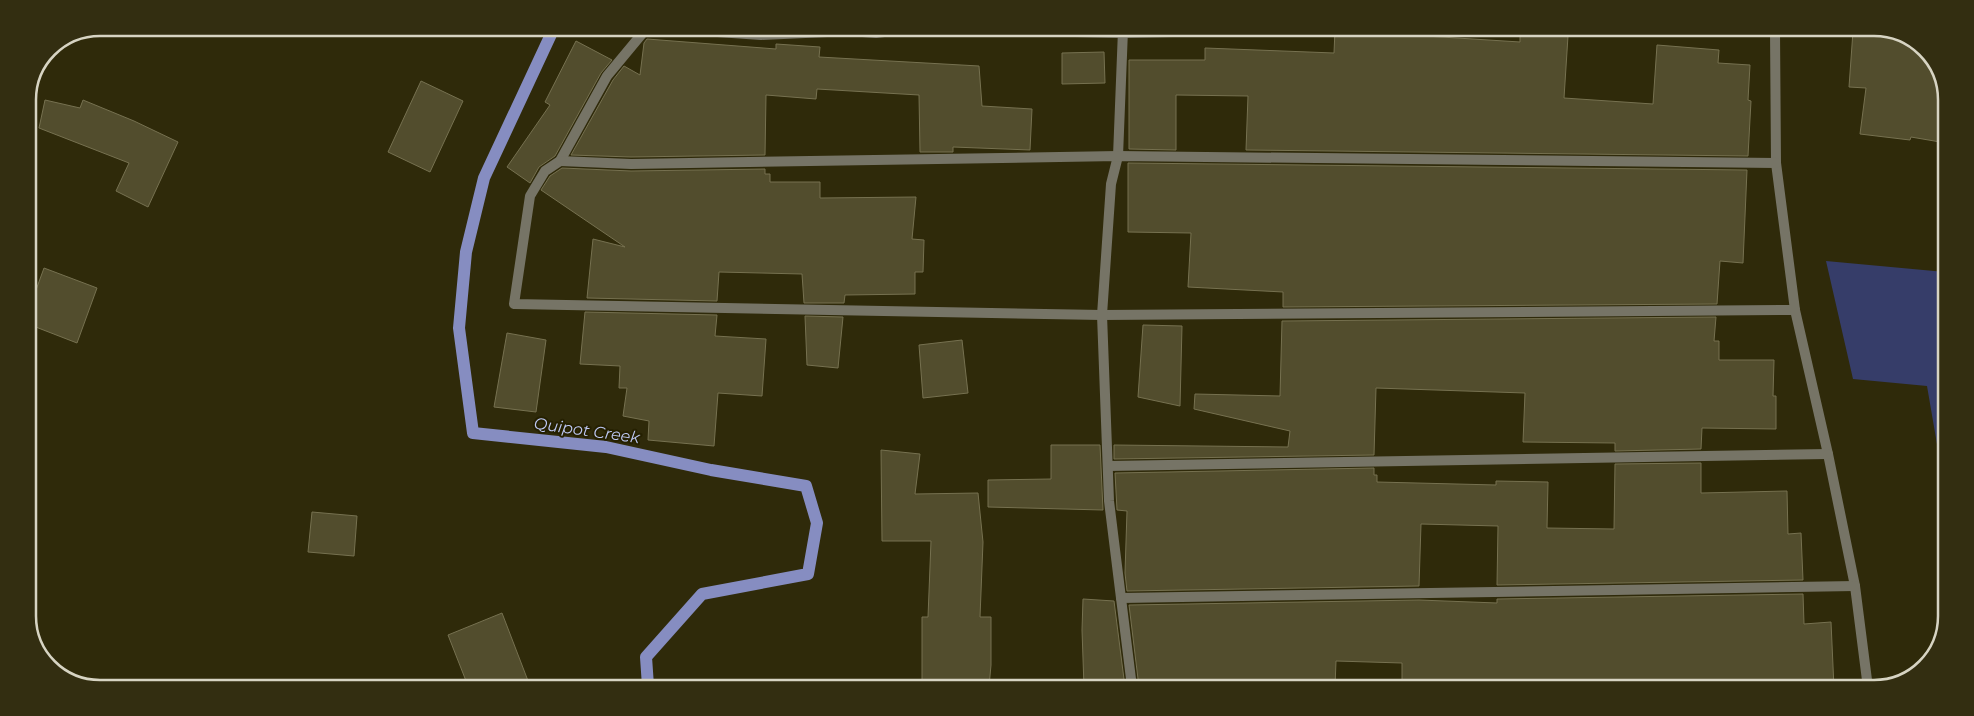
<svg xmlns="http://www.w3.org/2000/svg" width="1974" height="716" viewBox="0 0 1974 716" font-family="Montserrat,sans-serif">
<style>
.green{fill:#363d69}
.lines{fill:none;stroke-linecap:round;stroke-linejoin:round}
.stream{stroke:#868dc1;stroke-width:12}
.building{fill:#524d2d;stroke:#767150}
.minor{stroke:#767466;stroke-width:10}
.labels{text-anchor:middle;stroke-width:4;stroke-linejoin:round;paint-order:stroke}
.water-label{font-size:16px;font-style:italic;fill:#bec8f3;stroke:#252001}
.rim{fill:none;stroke:#d7d4c3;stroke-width:2.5}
</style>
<rect width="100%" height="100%" fill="#2f2a0a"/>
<polygon class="green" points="1826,261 1945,272 1944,485 1927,386 1853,379"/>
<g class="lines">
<polyline class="stream" points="554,28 484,178 466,252 459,328 473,433 606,447 711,470 806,486 817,523 808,574 702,594 646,657 648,686"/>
</g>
<g class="building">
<polygon points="1335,30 1378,31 1378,33 1520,42 1520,33 1568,36 1564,98 1653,104 1657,45 1719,50 1718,63 1750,65 1748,100 1751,101 1748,156 1246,150 1248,96 1176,95 1176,150 1129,149 1129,60 1205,60 1205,48 1334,53"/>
<polygon points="1853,31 1897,31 1931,56 1946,97 1946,143 1911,137 1910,140 1860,134 1866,88 1849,87"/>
<polygon points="647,39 776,49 776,44 820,47 819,57 979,66 982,106 1032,109 1030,150 953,147 953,152 920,152 919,95 817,89 816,99 766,95 765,155 631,157 571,155 613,80 624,66 640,75 644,43"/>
<polygon points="576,41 612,60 601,73 555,156 539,167 530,183 507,167 550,105 545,102"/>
<polygon points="1104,52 1105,83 1062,84 1062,53"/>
<polygon points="421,81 463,101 430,172 388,152"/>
<polygon points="45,100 80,108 83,100 134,121 178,142 148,207 116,191 129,163 39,128"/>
<polygon points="1128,163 1747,170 1743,263 1720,261 1717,304 1283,307 1283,292 1188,287 1191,233 1128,232"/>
<polygon points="562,168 631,171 765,169 765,174 770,174 770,182 820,182 820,198 916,197 912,239 924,240 923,272 915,272 915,294 845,295 844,303 804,303 802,274 719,272 717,301 587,298 593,239 625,247 541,190 550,176"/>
<polygon points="44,268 97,288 77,343 28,324 28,312"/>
<polygon points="585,312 717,315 715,336 766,339 762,396 718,393 714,446 648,440 649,421 623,416 627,388 619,388 620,366 580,364"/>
<polygon points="805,316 843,317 838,368 807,365"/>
<polygon points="1716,317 1714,341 1719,341 1719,360 1774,360 1773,396 1776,396 1776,429 1702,428 1701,449 1615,451 1615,443 1523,442 1525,393 1376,388 1374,455 1114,459 1114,445 1288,447 1290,431 1194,409 1195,394 1280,396 1282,321"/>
<polygon points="1143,325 1182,326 1180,406 1138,397"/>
<polygon points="507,333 546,340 536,412 494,407"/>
<polygon points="962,340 968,393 923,398 919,345"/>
<polygon points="1051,445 1100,445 1103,510 988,507 988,480 1051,479"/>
<polygon points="881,450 920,454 915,494 978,493 983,542 980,617 991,617 991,665 989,687 922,686 922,617 928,617 931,541 882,541"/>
<polygon points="1701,463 1701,493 1787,491 1788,534 1801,533 1803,580 1497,585 1498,526 1421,524 1419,586 1127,591 1125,573 1127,511 1117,510 1115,473 1374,468 1374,475 1377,475 1377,482 1496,485 1496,481 1548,482 1547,528 1614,529 1615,464"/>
<polygon points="312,512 357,516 354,556 308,552"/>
<polygon points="1803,594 1804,624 1831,622 1834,688 1402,688 1402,663 1336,661 1335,687 1139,687 1129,605 1419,600 1497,603 1497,599"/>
<polygon points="1083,599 1114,601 1125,687 1084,687 1082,630"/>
<polygon points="502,613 530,686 468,686 448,635"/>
</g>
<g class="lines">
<g class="minor">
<polyline points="646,29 607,76 560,161 545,171 530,196 514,304 1102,315 1795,310"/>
<polyline points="674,29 761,35 849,31 876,33 909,29"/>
<polyline points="935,29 1123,33 1276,30"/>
<polyline points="1123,30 1118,156 1111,184 1102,315 1109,501 1132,687"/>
<polyline points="1775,31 1776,163 1795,310 1828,454 1855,586 1868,688"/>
<polyline points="560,161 631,164 1118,156 1776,163"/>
<polyline points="1108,466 1828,454"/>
<polyline points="1121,598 1855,586"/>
</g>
</g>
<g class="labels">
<g class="water-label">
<text transform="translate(587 430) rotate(8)" y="6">Quipot Creek</text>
</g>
</g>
<path d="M0 0H1974V716H0ZM100 36H1874A64 64 0 0 1 1938 100V616A64 64 0 0 1 1874 680H100A64 64 0 0 1 36 616V100A64 64 0 0 1 100 36Z" fill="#332e11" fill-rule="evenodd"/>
<path class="rim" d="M100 36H1874A64 64 0 0 1 1938 100V616A64 64 0 0 1 1874 680H100A64 64 0 0 1 36 616V100A64 64 0 0 1 100 36Z"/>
</svg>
